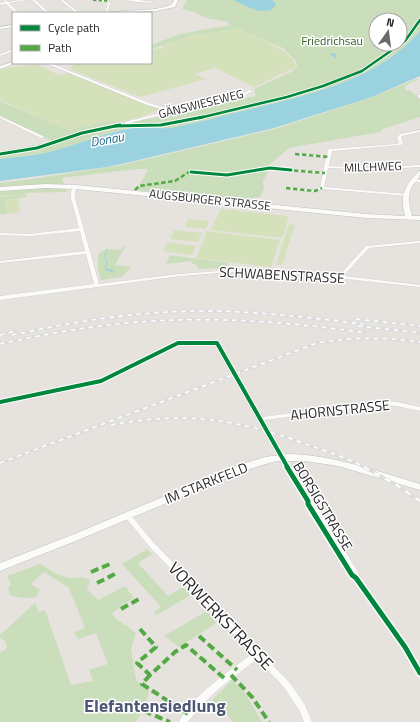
<svg xmlns="http://www.w3.org/2000/svg" width="420" height="722" viewBox="0 0 420 722" font-family="'Titillium Web',sans-serif">
<style>
.green{fill:#cbdebb;fill-rule:evenodd}
.pitch{fill:#d4e1ba}
.water{fill:#9ad2e0}
.lines{fill:none;stroke-linecap:round;stroke-linejoin:round}
.stream-far1{stroke:#9ad2e0;stroke-width:1}
.stream{stroke:#9ad2e0;stroke-width:1.5}
.canal{fill:#9ad2e0;fill-rule:evenodd}
.street-casing{stroke:#c0bfc0;stroke-width:0.5}
.secondary-casing{stroke:#c0bfc0;stroke-width:1}
.street{fill:#fbfbfa;fill-rule:evenodd}
.secondary{fill:#fbfbfa;fill-rule:evenodd}
.tram{stroke:#dddcdd;stroke-width:1}
.rail-far1-casing{stroke:#dddcdd;stroke-width:3}
.rail-casing{stroke:#dddcdd;stroke-width:3.5}
.rail-far1{stroke:#fff;stroke-width:1.5;stroke-dasharray:4.5;stroke-linecap:butt}
.rail{stroke:#fff;stroke-width:2;stroke-dasharray:6;stroke-linecap:butt}
.quiet-far2{stroke:#53aa44;stroke-width:2;stroke-dasharray:3.5 2;stroke-linecap:butt}
.quiet-far1{stroke:#53aa44;stroke-width:2.5;stroke-dasharray:4.5 2.5;stroke-linecap:butt}
.quiet{stroke:#53aa44;stroke-width:4;stroke-dasharray:8 4;stroke-linecap:butt}
.cycleway-far3-casing{stroke:#fff;stroke-width:4}
.cycleway-far2-casing{stroke:#fff;stroke-width:5}
.cycleway-far1-casing{stroke:#fff;stroke-width:6}
.cycleway-casing{stroke:#fff;stroke-width:8}
.cycleway-far3{stroke:#00873e;stroke-width:2.5}
.cycleway-far2{stroke:#00873e;stroke-width:3}
.cycleway-far1{stroke:#00873e;stroke-width:4}
.cycleway{stroke:#00873e;stroke-width:5}
.labels{text-anchor:middle;stroke-width:3;stroke-linejoin:round;paint-order:stroke}
.far-park-label{font-size:12px;fill:#315c22;stroke:#fff}
.far-street-label{font-size:12px;fill:#282828;stroke:#fff}
.far-water-label{font-size:13px;font-style:italic;fill:#1c6988;stroke:#fff}
.street-label{font-size:14px;fill:#282828;stroke:#fff}
.near-street-label{font-size:17px;fill:#282828;stroke:#fff}
.near-neighbourhood-label{font-size:18px;font-weight:bold;fill:#4e5773;stroke:#fff}
</style>
<rect width="100%" height="100%" fill="#e6e3df"/>
<g class="green">
<path d="M187,0H420V31C375,84 298,97 234,113C213,118 191,125 169,128C157,129 145,127 133,128C103,133 75,146 45,153C30,156 15,157 0,159V151L47,143L52,141L0,117V101L69,130L112,120L123,123L161,117L256,96L254,89L291,72L297,67L296,61L283,48L239,29L194,35L151,49V45L180,34L230,25L228,22L206,18L195,12L182,9ZM376,20H400V44H376Z"/>
<polygon points="416,79 419,79 405,86 406,91 409,90 420,99 420,117 383,129 380,132 289,148 268,166 268,172 263,181 264,188 260,197 247,199 137,190 148,169 136,169 62,178 67,192 26,193 27,197 5,200 7,214 0,214 0,197 25,194 0,196 0,183 46,177 44,177 122,165 275,129 373,97"/>
<polygon points="122,247 125,247 115,265 132,267 121,277 101,280 98,270 98,254 107,249 121,250"/>
<polygon points="170,255 229,263 227,268 198,269 196,264 192,264 191,261 166,264"/>
<polygon points="147,549 152,554 138,563 168,596 183,587 191,595 157,615 154,612 161,607 122,564"/>
<path d="M40,564C49,569 60,577 71,578C78,578 83,576 90,580L87,589L98,600L125,586L134,598L122,605L112,614C118,624 130,625 136,634L131,649L136,680L149,691L145,707L136,722H0V652L5,650L7,646L5,641L0,638V635L35,603L39,612L45,610L71,685L93,681L89,670L108,664L96,633L78,639L74,632L85,628L69,588L44,572L31,584L40,590L35,598H24L11,596L8,589L11,584L7,576Z"/>
<polygon points="207,611 216,623 179,647 164,636"/>
<polygon points="232,680 245,693 262,722 233,722 222,709 212,700"/>
</g>
<g class="pitch">
<path d="M239,29C254,36 293,50 296,67L254,87L215,68L195,74L206,79L140,97L70,69L75,63H151V49L165,48L161,46L194,35Z"/>
<polygon points="36,64 61,76 68,73 160,109 138,118 119,122 112,120 69,130 0,100 0,70 6,68"/>
<polygon points="18,198 20,212 7,214 5,200"/>
<polygon points="221,209 289,216 282,238 211,230"/>
<polygon points="188,219 209,221 206,229 185,227"/>
<polygon points="289,224 295,225 282,265 276,265"/>
<polygon points="174,230 202,233 198,242 170,239"/>
<polygon points="207,231 280,240 271,267 196,258"/>
<polygon points="168,242 196,246 192,255 163,251"/>
</g>
<g class="water">
<path d="M233,0H270L275,2L276,5L271,10C257,13 246,6 233,0Z"/>
<path d="M420,31V76L372,97L274,128L130,162L107,167L0,181V159C15,157 30,156 45,153C75,146 103,133 133,128C145,127 157,129 169,128C191,125 213,118 234,113C298,97 375,84 420,31Z"/>
</g>
<g class="lines">
<g class="stream-far1">
<polyline points="104,257 107,249"/>
<polyline points="105,259 107,262 105,269 111,271"/>
</g>
<polyline class="stream" points="107,270 113,271"/>
<polygon class="canal" points="331,53 336,54 336,58 334,58 333,56 330,54"/>
<g class="street-casing">
<g id="street">
<polygon points="5,0 8,2 20,0 27,0 9,3 19,13 16,13 6,4 0,5 0,3 5,2 4,1"/>
<polygon points="32,0 35,0 49,13 46,13"/>
<polygon points="60,0 63,0 79,13 76,13"/>
<polygon points="92,0 111,0 107,13 105,13 108,2 93,1"/>
<polygon points="128,0 139,0 153,2 152,3 129,1"/>
<polygon points="13,49 13,51 0,56 0,54"/>
<polygon points="45,63 50,63 149,103 172,110 233,98 250,90 253,91 235,100 172,112 126,124 125,124 125,122 168,111 147,105"/>
<polygon points="418,95 420,95 420,98 418,97"/>
<polygon points="0,116 43,136 44,137 41,138 0,118"/>
<polygon points="420,130 420,132 402,136 401,137 403,144 401,145 332,151 329,166 371,168 420,165 420,167 371,170 328,168 324,187 406,194 408,194 408,196 323,189 315,192 286,189 284,188 286,187 314,190 320,187 323,174 291,171 289,170 291,169 323,172 326,158 295,155 293,154 294,153 327,156 328,150 330,149 396,144 399,143 397,137 400,134"/>
<polygon points="412,179 420,180 420,182 412,181"/>
<polygon points="74,186 76,186 78,187 75,191 75,198 99,284 180,274 231,270 301,272 339,276 366,246 420,241 420,243 369,248 343,276 420,285 420,287 301,274 231,272 180,276 0,300 0,296 94,284 86,254 0,263 0,261 85,251 80,231 30,236 0,235 0,233 30,234 79,228 71,198 71,191"/>
<polygon points="178,341 219,342 262,417 382,401 397,402 420,407 420,411 397,406 382,405 264,420 310,499 314,501 358,572 360,577 408,645 420,666 420,676 417,675 402,649 354,580 350,577 306,506 305,501 276,453 215,345 179,345 103,382 0,404 0,400 99,380"/>
<path d="M125,513H129L153,542L290,683L305,705L312,722H304L299,710L284,687L257,659C232,679 206,696 188,722H179C191,696 230,671 252,654L149,546L125,517L124,515Z"/>
</g>
</g>
<g class="secondary-casing">
<g id="secondary">
<polygon points="174,0 178,0 175,7 156,11 109,13 111,12 156,9 171,5"/>
<polygon points="13,25 13,27 0,29 0,27"/>
<polygon points="13,62 13,63 16,63 0,69 0,66"/>
<path d="M420,171C420,178 417,180 413,185C407,195 409,205 412,216H420V220L366,218L76,189L45,188L0,191V187L45,184L76,185L366,214L405,216C400,196 404,186 418,172Z"/>
<path d="M288,454C334,455 376,471 420,484V490L338,466L305,461H276L246,470L78,540L0,571V563L72,535L239,465L265,457Z"/>
</g>
</g>
<use href="#street" class="street"/>
<use href="#secondary" class="secondary"/>
<polyline class="tram" points="0,65 13,61"/>
<g class="rail-far1-casing">
<g id="rail-far1">
<polyline points="356,319 420,326"/>
<polyline points="358,326 420,333"/>
<polyline points="0,335 16,331"/>
<path d="M12,335C76,321 140,311 205,311C258,311 311,318 363,324"/>
<path d="M0,344C45,334 91,326 138,322C215,316 291,322 367,333"/>
<path d="M111,425C184,411 237,419 306,444C326,451 347,458 366,468"/>
<path d="M0,463L317,343C352,337 385,337 420,342"/>
</g>
</g>
<g class="rail-casing">
<polyline id="rail" points="364,467 395,484 420,501"/>
</g>
<use href="#rail-far1" class="rail-far1"/>
<use href="#rail" class="rail"/>
<polyline class="quiet-far2" points="93,0 110,1"/>
<g class="quiet-far1">
<polyline points="295,154 329,157"/>
<polyline points="287,170 325,173"/>
<polyline points="286,188 315,191 322,188"/>
<polyline points="135,190 139,186 175,181 189,172 194,172"/>
</g>
<g class="quiet">
<polyline points="91,572 110,564"/>
<polyline points="97,583 117,573"/>
<polyline points="121,609 139,599"/>
<polyline points="140,629 156,647 137,663 150,675 175,652 186,645 225,679"/>
<polyline points="199,636 237,670"/>
<polyline points="150,675 142,684 188,714"/>
<polyline points="231,675 252,697 269,722"/>
<polyline points="144,711 170,722"/>
</g>
<g class="cycleway-far3-casing">
<polyline id="cycleway-far3" points="199,118 287,97 323,86 362,71 405,41 420,20"/>
</g>
<g class="cycleway-far2-casing">
<g id="cycleway-far2">
<polyline points="115,126 161,125 203,117"/>
<polyline points="0,154 37,148 82,133 120,125"/>
<polyline points="191,172 227,175 270,168 291,170"/>
</g>
</g>
<g class="cycleway-far1-casing">
<polyline id="cycleway-far1" points="0,402 101,381 178,343 217,343 288,468"/>
</g>
<g class="cycleway-casing">
<polyline id="cycleway" points="287,467 308,501 308,504 352,575 356,578 405,647 420,673"/>
</g>
<use href="#cycleway-far3" class="cycleway-far3"/>
<use href="#cycleway-far2" class="cycleway-far2"/>
<use href="#cycleway-far1" class="cycleway-far1"/>
<use href="#cycleway" class="cycleway"/>
</g>
<g class="labels">
<g class="far-park-label">
<text x="332" y="45">Friedrichsau</text>
</g>
<g class="far-street-label">
<text transform="translate(201 104) rotate(-14)" y="4">GÄNSWIESEWEG</text>
<text transform="translate(373 167) rotate(-2)" y="4">MILCHWEG</text>
<text transform="translate(210 200) rotate(6)" y="4">AUGSBURGER STRASSE</text>
</g>
<g class="far-water-label">
<text transform="translate(107 139) rotate(-10)" y="5">Donau</text>
</g>
<g class="street-label">
<text transform="translate(282 275) rotate(3)" y="5">SCHWABENSTRASSE</text>
<text transform="translate(340 410) rotate(-6)" y="5">AHORNSTRASSE</text>
<text transform="translate(206 483) rotate(-22)" y="5">IM STARKFELD</text>
<text transform="translate(323 506) rotate(59)" y="5">BORSIGSTRASSE</text>
</g>
<g class="near-street-label">
<text transform="translate(221 616) rotate(46)" y="6">VORWERKSTRASSE</text>
</g>
<g class="near-neighbourhood-label">
<text x="155" y="712">Elefantensiedlung</text>
</g>
</g>
<rect x="12" y="12" width="140" height="52" fill="#ffffff" stroke="#a9a9a9"/>
<rect x="20" y="25" width="20" height="6" fill="#00873e" stroke="#a9a9a9"/>
<text x="48" y="32" font-size="12" fill="#282828">Cycle path</text>
<rect x="20" y="45" width="20" height="6" fill="#53aa44" stroke="#a9a9a9"/>
<text x="48" y="52" font-size="12" fill="#282828">Path</text>
<g transform="translate(388 32) rotate(14)"><circle r="19" fill="#ffffff" stroke="#a9a9a9"/>
<path d="M0-3L7 15L0 10L-7 15Z" fill="#6a6968"/>
<text y="-6" font-size="11" font-weight="bold" text-anchor="middle" fill="#282828">N</text>
</g>
</svg>
